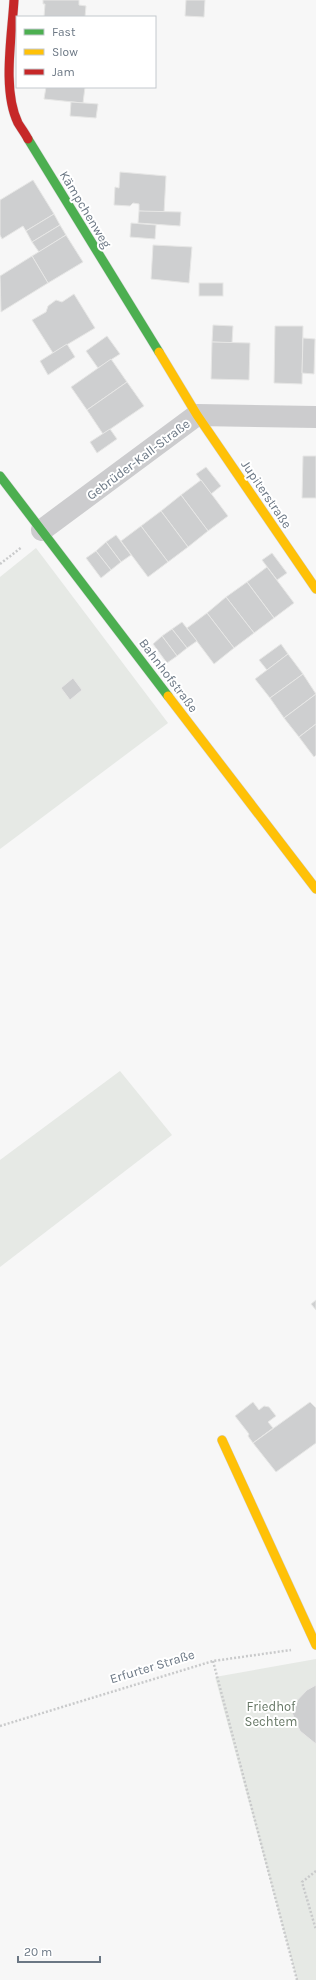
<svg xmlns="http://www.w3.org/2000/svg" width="316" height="1980" viewBox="0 0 316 1980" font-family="Karla,sans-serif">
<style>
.green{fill:#e6e9e5}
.building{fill:#cecfd0;stroke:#e7e7e6}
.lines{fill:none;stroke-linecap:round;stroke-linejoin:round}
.fast-casing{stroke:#d3d4d5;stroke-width:10}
.slow-casing{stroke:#d3d4d5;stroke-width:10}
.jam-casing{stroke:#d3d4d5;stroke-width:10}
.path{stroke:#c9cacb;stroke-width:2.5;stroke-dasharray:2 2;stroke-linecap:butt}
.street{stroke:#ccccce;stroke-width:22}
.fast{stroke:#4caf50;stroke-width:9}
.slow{stroke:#ffc107;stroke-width:9}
.jam{stroke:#c62828;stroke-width:9}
.labels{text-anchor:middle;stroke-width:4;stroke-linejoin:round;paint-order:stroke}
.street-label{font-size:13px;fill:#6b7784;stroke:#fff}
.park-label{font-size:13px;fill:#667765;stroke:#fff}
</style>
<rect width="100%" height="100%" fill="#f7f7f7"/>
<g class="green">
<polygon points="36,548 168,723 0,849 0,577"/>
<polygon points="120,1071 172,1135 0,1267 0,1160"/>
<polygon points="316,1659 316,1980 297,1980 215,1677"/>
</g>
<g class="building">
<polygon points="43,0 79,0 79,5 86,6 85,17 44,17 45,4 43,4"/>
<polygon points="186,0 205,0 204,17 185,16"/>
<polygon points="46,87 85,87 83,103 44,99"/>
<polygon points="71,102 98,104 96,118 70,116"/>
<polygon points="120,172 166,176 164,213 139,211 139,204 133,203 130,206 114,205 115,187 119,188"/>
<polygon points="33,180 54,214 26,231 23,226 2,239 0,235 0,200"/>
<polygon points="139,211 181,212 180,226 138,223"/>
<polygon points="54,214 60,225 32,242 26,231"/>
<polygon points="131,223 156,225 155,239 130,237"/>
<polygon points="60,225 66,235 39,252 32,242"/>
<polygon points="66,235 83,262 48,283 32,256"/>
<polygon points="153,245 192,247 189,283 151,279"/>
<polygon points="32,256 48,283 1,312 0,276"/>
<rect x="199" y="283" width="24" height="13"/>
<polygon points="74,294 95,328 53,353 32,320 46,312 48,306 56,300 62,302"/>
<polygon points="213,325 233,326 232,343 212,342"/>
<polygon points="275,326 303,326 302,384 274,383"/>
<polygon points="107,336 120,354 98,368 86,351"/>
<polygon points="303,338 315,339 314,374 302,373"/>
<polygon points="212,342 250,343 249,380 211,379"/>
<polygon points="67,344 75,357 48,375 40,361"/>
<polygon points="111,359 127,382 87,410 71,387"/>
<polygon points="127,382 144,406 103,434 87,410"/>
<polygon points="110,429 117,439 97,453 90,442"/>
<polygon points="303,456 316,456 316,498 302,498"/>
<polygon points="206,467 221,486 211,494 196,474"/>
<polygon points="201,480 228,516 208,531 181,495"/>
<polygon points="181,495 208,531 188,547 161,511"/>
<polygon points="161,511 188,547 168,562 141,526"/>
<polygon points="141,526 168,562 148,577 121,541"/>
<polygon points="116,535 131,555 121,562 106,542"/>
<polygon points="106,542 121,562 111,570 96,551"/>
<polygon points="96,551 111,570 101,578 86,558"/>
<polygon points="272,553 287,573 277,580 262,560"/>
<polygon points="267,567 294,603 274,618 247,582"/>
<polygon points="247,582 274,618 254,633 226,597"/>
<polygon points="226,597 254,633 234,648 207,613"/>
<polygon points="207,613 234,648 214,664 187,628"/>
<polygon points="182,622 197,641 187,648 172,629"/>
<polygon points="172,629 187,648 177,656 162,636"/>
<polygon points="162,636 177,656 167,663 153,644"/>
<polygon points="281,644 288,654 267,670 259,660"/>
<polygon points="288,654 303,674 270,698 255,679"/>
<polygon points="303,674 316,694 284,718 270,698"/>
<polygon points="73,678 82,690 70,700 61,688"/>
<polygon points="316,694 316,724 299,737 284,718"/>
<polygon points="316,724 316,755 314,757 299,737"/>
<polygon points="316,1300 316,1310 311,1304"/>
<polygon points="253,1402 259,1410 264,1406 269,1407 276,1416 268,1422 273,1428 253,1443 248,1436 249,1434 235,1416"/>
<polygon points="310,1402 316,1408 316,1443 276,1472 253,1443"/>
<polygon points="316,1685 316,1744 300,1731 290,1708 307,1690"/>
</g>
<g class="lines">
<g class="fast-casing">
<g id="fast">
<polyline points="28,139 159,352"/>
<polyline points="0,476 168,696"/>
</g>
</g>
<g class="slow-casing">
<g id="slow">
<polyline points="159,352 197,415 316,589"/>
<polyline points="168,696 316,889"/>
<polyline points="222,1440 316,1645"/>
</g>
</g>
<g class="jam-casing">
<path id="jam" d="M14,0C12,36 2,90 18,123C21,128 25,133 28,139"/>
</g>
<g class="path">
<polyline points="0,564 22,547"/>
<polyline points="213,1661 297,1980"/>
<polyline points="0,1726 213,1661 291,1650"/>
<polyline points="316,1871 302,1882 316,1930"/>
</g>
<polyline class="street" points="42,530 197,415 316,417"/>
<use href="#fast" class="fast"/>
<use href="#slow" class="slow"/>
<use href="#jam" class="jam"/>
</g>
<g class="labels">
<g class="street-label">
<text transform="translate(86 209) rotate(59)" y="5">Kämpchenweg</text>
<text transform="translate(138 459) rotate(-37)" y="5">Gebrüder-Kall-Straße</text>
<text transform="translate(267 494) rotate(56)" y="5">Jupiterstraße</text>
<text transform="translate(169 675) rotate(53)" y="5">Bahnhofstraße</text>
<text transform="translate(152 1666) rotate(-17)" y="5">Erfurter Straße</text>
</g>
<g class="park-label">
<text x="271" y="1711">Friedhof<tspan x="271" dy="15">Sechtem</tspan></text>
</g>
</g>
<rect x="16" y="16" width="140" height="72" fill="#ffffff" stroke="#c4c9ce"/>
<rect x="24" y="29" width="20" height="6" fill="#4caf50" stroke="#c4c9ce"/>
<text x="52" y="36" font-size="12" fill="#6b7784">Fast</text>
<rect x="24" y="49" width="20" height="6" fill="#ffc107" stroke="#c4c9ce"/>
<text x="52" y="56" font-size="12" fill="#6b7784">Slow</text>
<rect x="24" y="69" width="20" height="6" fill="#c62828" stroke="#c4c9ce"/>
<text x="52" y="76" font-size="12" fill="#6b7784">Jam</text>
<path d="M18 1956v6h82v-6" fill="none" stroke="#6b7784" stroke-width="2"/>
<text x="24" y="1956" font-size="12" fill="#6b7784" stroke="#ffffff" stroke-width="3" paint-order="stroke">20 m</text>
</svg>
